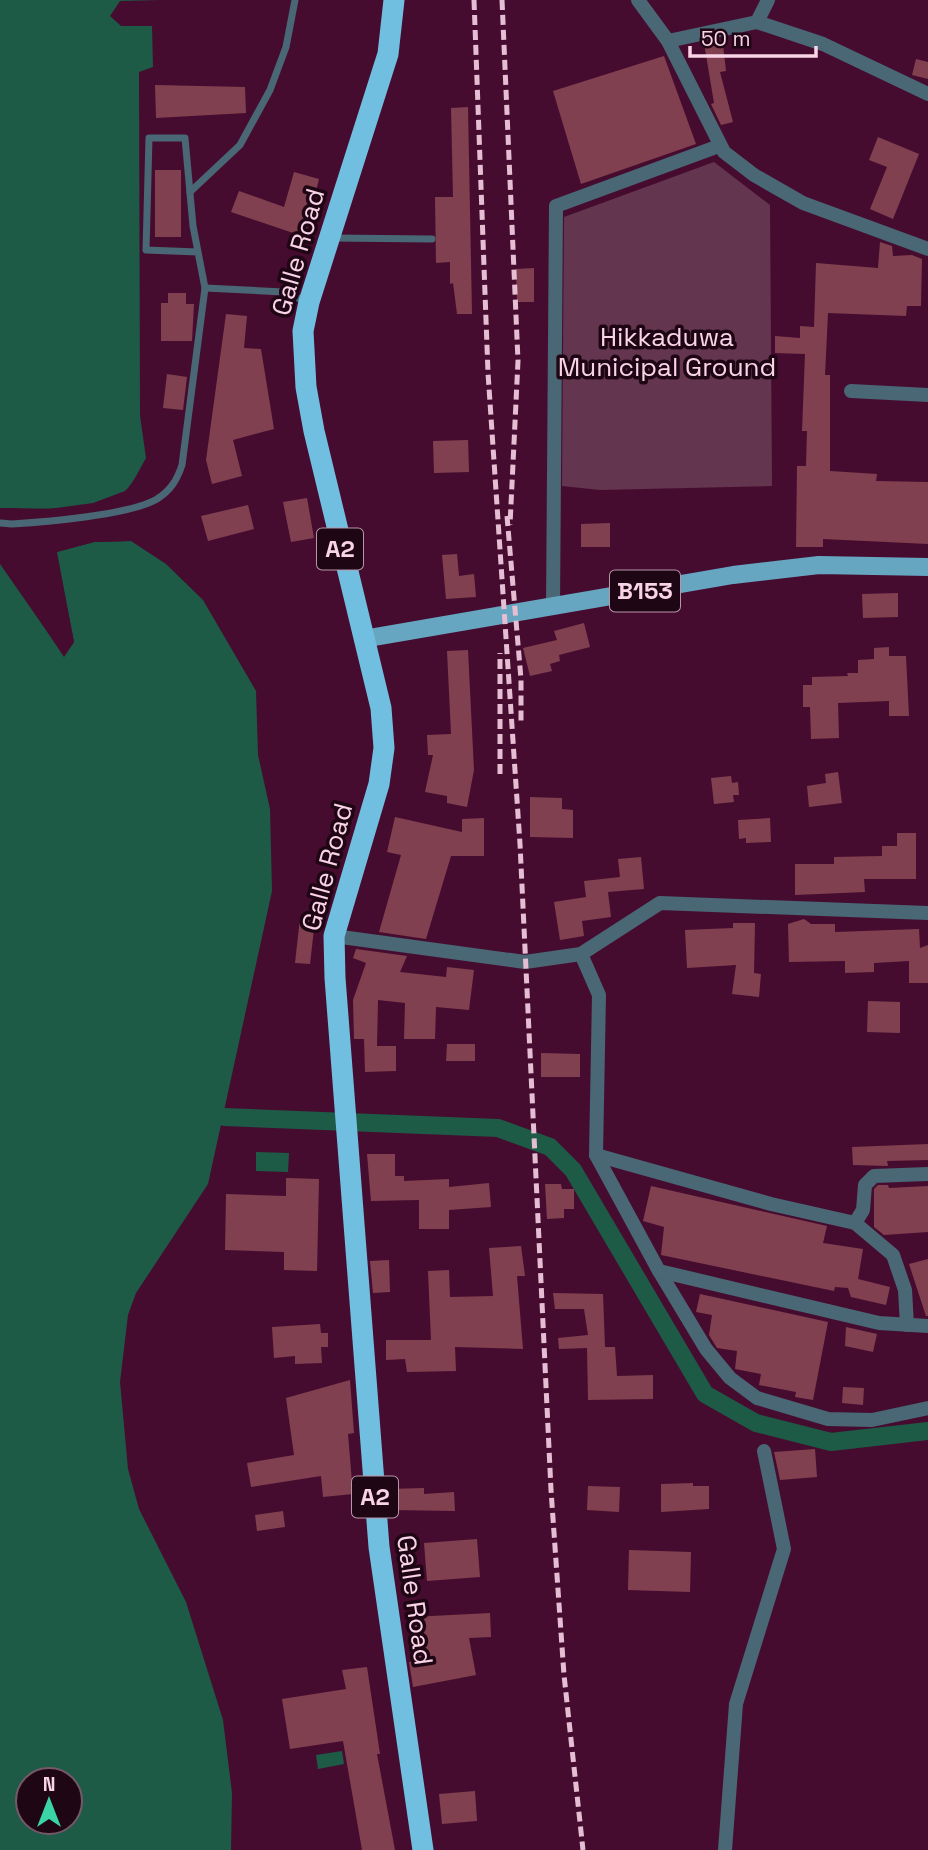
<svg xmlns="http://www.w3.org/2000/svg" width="928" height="1850" viewBox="0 0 928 1850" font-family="'Space Grotesk',sans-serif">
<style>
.green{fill:#64354f}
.water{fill:#1d5b46;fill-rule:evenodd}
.pier{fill:#460c30}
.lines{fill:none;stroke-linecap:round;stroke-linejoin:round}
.canal{stroke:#1d5b46;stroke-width:18}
.building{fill:#81404f}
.lane{stroke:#496774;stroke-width:7}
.street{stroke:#496774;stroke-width:14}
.primary{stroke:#66a6c1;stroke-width:18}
.highway{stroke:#71bfe0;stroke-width:21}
.rail{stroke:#e6bed3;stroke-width:5;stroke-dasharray:10 5;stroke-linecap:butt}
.labels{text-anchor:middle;stroke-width:7;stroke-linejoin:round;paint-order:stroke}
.shield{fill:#1e0614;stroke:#b796a7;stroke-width:2}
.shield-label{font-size:24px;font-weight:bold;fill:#f9d3e6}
.street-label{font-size:26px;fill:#f9d3e6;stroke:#1e0614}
.park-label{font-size:26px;fill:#f9d4e6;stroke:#1e0614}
</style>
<rect width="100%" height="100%" fill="#460c30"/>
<polygon class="green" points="714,162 770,205 772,486 600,490 562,486 564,217"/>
<g class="water">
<path d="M0,0H160L120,1L110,16L121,26H152L153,67L139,72L140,416L146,458C140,468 133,484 125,491C100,512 31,509 0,508Z"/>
<path d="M131,541L166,564L203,600L256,691L258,755L270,809L272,891L208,1184L136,1293L128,1315L120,1382L128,1469L139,1509L186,1602L223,1720L232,1793L231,1850H0V564L64,656L74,642L56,552L94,542ZM28,1780H70V1822H28Z"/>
<polygon points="256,1152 289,1153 288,1172 256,1171"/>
<polygon points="342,1751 344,1764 318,1769 316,1755"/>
</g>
<g class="pier">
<polygon points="125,491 125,495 94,507 50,513 0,511 0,508 49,509 93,503"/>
<polygon points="93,538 131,538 131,541 94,542 57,552 74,642 64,657 0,560 64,651 71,641 53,551"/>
</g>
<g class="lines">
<polyline class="canal" points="224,1117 498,1128 550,1147 573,1170 705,1394 756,1423 831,1442 928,1431"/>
</g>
<g class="building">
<polygon points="712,41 713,46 723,45 726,71 720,72 733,122 721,125 711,104 714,103 704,43"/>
<polygon points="664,56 696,144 581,184 553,91"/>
<polygon points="916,59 928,62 928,79 912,75"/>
<polygon points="155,85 245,87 246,113 156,118"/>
<polygon points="468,107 472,314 457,314 453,283 450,284 450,262 436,263 435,197 453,197 451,108"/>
<polygon points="878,137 919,154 893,219 870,209 887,167 869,160"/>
<rect x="155" y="170" width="26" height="67"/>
<polygon points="294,172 319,179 305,237 231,212 239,191 284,207"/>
<polygon points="880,242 892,246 893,256 912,255 922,259 921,306 907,306 906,316 828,313 825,375 830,375 830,471 877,474 876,481 928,482 928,544 823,539 823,547 796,547 797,466 806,466 807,431 802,431 805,354 775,353 775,336 800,338 800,326 814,327 816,263 878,268"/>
<polygon points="534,268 534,302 517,302 516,269"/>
<polygon points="168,293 186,293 186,304 194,304 192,341 161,341 161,303 168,303"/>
<polygon points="226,314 247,316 244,348 261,349 274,429 233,440 242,476 212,484 206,460"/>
<polygon points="167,374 187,377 183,410 163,408"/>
<polygon points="468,440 469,472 434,473 433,441"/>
<polygon points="307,498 314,538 291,542 283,502"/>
<polygon points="248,505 254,529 208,541 201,516"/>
<polygon points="610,523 610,547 581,547 581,524"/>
<polygon points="457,554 459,576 474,574 476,597 446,599 442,555"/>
<polygon points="898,593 898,617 863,618 862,594"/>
<polygon points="584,623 590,647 559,655 560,661 550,664 552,671 530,676 523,648 557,640 554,631"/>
<polygon points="889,647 889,656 906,656 909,716 889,716 889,701 838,703 839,738 811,739 810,707 803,707 803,685 812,685 812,677 848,676 847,673 858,673 858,660 874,659 874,648"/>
<polygon points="468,650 474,770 467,807 447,803 447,796 425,792 433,755 428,755 427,735 451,734 447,651"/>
<polygon points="838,772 842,803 809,807 807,786 826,783 825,774"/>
<polygon points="731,776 732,783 738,782 739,795 733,795 734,802 714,804 711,778"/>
<polygon points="530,797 562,798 562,809 573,810 573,838 530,837"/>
<polygon points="395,817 462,832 462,819 484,818 484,856 451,856 426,939 379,932 401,855 387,852"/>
<polygon points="770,818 771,842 746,843 746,838 739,839 738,820"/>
<polygon points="897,833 916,833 916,879 864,879 865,892 795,895 795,864 834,864 834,857 882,856 882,846 897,846"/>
<polygon points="641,857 644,889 608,892 611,917 582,921 584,936 560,940 554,902 586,897 584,881 620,877 618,859"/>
<polygon points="300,918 315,920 310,964 295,963"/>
<polygon points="804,919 811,924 835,924 835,932 919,929 920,948 928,945 928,983 909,983 909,961 874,963 874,972 845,973 845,961 789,962 788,924"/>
<polygon points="733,923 755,923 754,973 761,974 759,997 732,994 736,965 687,968 685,930 733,928"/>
<polygon points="356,949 407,956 400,972 446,977 447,967 474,970 469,1010 436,1007 435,1039 404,1039 405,1003 378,1000 377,1046 396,1046 396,1071 365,1072 364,1039 354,1039 353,1000 366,963 353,958"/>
<polygon points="868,1001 900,1002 900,1033 867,1032"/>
<polygon points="447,1044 475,1044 475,1061 446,1061"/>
<polygon points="541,1053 580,1054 580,1077 541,1077"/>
<polygon points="928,1144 928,1160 887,1161 888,1166 853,1165 852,1147"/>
<polygon points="367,1154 395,1154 395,1176 404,1176 404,1181 449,1179 449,1187 489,1183 491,1207 449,1210 449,1229 419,1229 419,1200 371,1201"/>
<polygon points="286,1178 319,1179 317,1271 284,1270 284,1252 225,1250 226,1194 286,1196"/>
<polygon points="545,1184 561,1184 562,1189 574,1189 574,1209 564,1209 564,1218 547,1219"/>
<polygon points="878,1185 888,1185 889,1188 928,1186 928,1232 884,1235 874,1227 874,1189"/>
<polygon points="651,1186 827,1226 823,1243 863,1249 858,1279 890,1287 886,1305 851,1297 848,1288 835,1287 834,1291 661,1255 664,1227 643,1221"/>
<polygon points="521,1246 525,1276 517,1276 523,1349 455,1347 456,1371 407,1372 405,1359 386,1360 386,1340 431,1340 428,1271 449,1270 450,1297 493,1296 489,1248"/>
<polygon points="928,1259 928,1316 926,1316 909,1264"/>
<polygon points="389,1260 390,1292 373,1293 370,1261"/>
<polygon points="553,1293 603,1294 605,1347 615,1347 617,1376 653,1375 653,1399 588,1400 587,1348 559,1349 558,1338 588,1335 584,1309 555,1309"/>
<polygon points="700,1294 828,1322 813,1400 795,1397 796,1392 759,1385 761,1374 735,1369 737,1351 717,1348 709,1335 712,1315 696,1312"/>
<polygon points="320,1324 321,1333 328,1333 328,1347 321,1347 322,1363 295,1364 295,1356 274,1358 272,1327"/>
<polygon points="846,1327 877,1334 873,1352 845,1346"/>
<polygon points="350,1380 354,1433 348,1434 353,1494 323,1497 321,1476 251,1487 247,1463 294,1455 286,1398"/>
<polygon points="843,1387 864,1388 863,1405 842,1403"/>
<polygon points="815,1449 817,1477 780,1480 774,1452"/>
<polygon points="693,1483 693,1486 709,1486 709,1509 661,1512 661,1484"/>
<polygon points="588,1486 620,1487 619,1512 587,1510"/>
<polygon points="424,1488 424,1494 454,1492 455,1511 390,1510 389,1489"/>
<polygon points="283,1511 285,1527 257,1531 255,1515"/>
<polygon points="477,1539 480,1577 427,1581 424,1543"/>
<polygon points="629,1550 691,1552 690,1592 628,1590"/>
<polygon points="490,1613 491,1637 469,1638 476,1675 413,1687 409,1662 414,1661 412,1617"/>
<polygon points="367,1667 380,1754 377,1754 395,1850 362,1850 343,1741 290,1749 282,1699 346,1689 342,1670"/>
<polygon points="475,1791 477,1821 442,1824 439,1794"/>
</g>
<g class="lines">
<g class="lane">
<polyline points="190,192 240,145 270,90 286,47 295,0"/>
<polyline points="331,238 432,239"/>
<polyline points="198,252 146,250 149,138 185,138 193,226 205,288"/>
<path d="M0,523L12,524C45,522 130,515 157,499C171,490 177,480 182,465L205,288L283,292L305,301"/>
</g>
<g class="street">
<polyline points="638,0 668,41 724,152 754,175 803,203 928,249"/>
<polyline points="757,22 823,44 928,94"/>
<polyline points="668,41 757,22 768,0"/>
<polyline points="851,391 928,395"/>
<polyline points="553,608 556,206 719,146"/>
<polyline points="334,936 525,962 581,954 660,903 928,913"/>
<polyline points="581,954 599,995 596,1155 659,1271 706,1349 730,1378 757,1398 828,1419 872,1420 928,1408"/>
<polyline points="596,1155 771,1204 855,1223 893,1255 905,1290 907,1325"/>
<polyline points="855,1223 863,1210 865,1185 874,1176 928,1174"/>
<polyline points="659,1271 879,1323 928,1326"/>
<polyline points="725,1850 736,1704 784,1549 764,1451"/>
</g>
<polyline class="primary" points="363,639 733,575 819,565 928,567"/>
<polyline class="highway" points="394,0 388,54 309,302 303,331 306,387 314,431 381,708 384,748 379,784 334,936 335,978 379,1547 423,1850"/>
<g class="rail">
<polyline points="474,0 488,373 520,844 551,1490 564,1675 583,1850"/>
<polyline points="502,0 518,361 510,525"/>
<polyline points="507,516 521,679 521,725"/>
<polyline points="500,774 500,653"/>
</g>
</g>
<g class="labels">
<g class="shield">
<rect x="317" y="528.5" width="46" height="41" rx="5"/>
<rect x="610" y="570.5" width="70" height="41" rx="5"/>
<rect x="352" y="1476.5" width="46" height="41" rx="5"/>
</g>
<g class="shield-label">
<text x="340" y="557">A2</text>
<text x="645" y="599">B153</text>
<text x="375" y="1505">A2</text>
</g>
<g class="street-label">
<text transform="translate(298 252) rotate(-74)" y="9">Galle Road</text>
<text transform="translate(327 867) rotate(-75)" y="9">Galle Road</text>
<text transform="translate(415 1600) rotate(82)" y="9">Galle Road</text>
</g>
<g class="park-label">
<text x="667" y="346">Hikkaduwa<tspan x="667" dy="30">Municipal Ground</tspan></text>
</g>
</g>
<g transform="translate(49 1801)"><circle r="33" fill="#1e0614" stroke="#765868" stroke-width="2"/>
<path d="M0-5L12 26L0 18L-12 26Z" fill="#3ad4a5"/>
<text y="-10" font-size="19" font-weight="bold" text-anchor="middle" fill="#f9d3e6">N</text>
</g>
<path d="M690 46v10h126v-10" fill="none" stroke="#f9d3e6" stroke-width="3.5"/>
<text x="701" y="46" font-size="21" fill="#f9d3e6" stroke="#1e0614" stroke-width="5" paint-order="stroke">50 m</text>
</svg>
